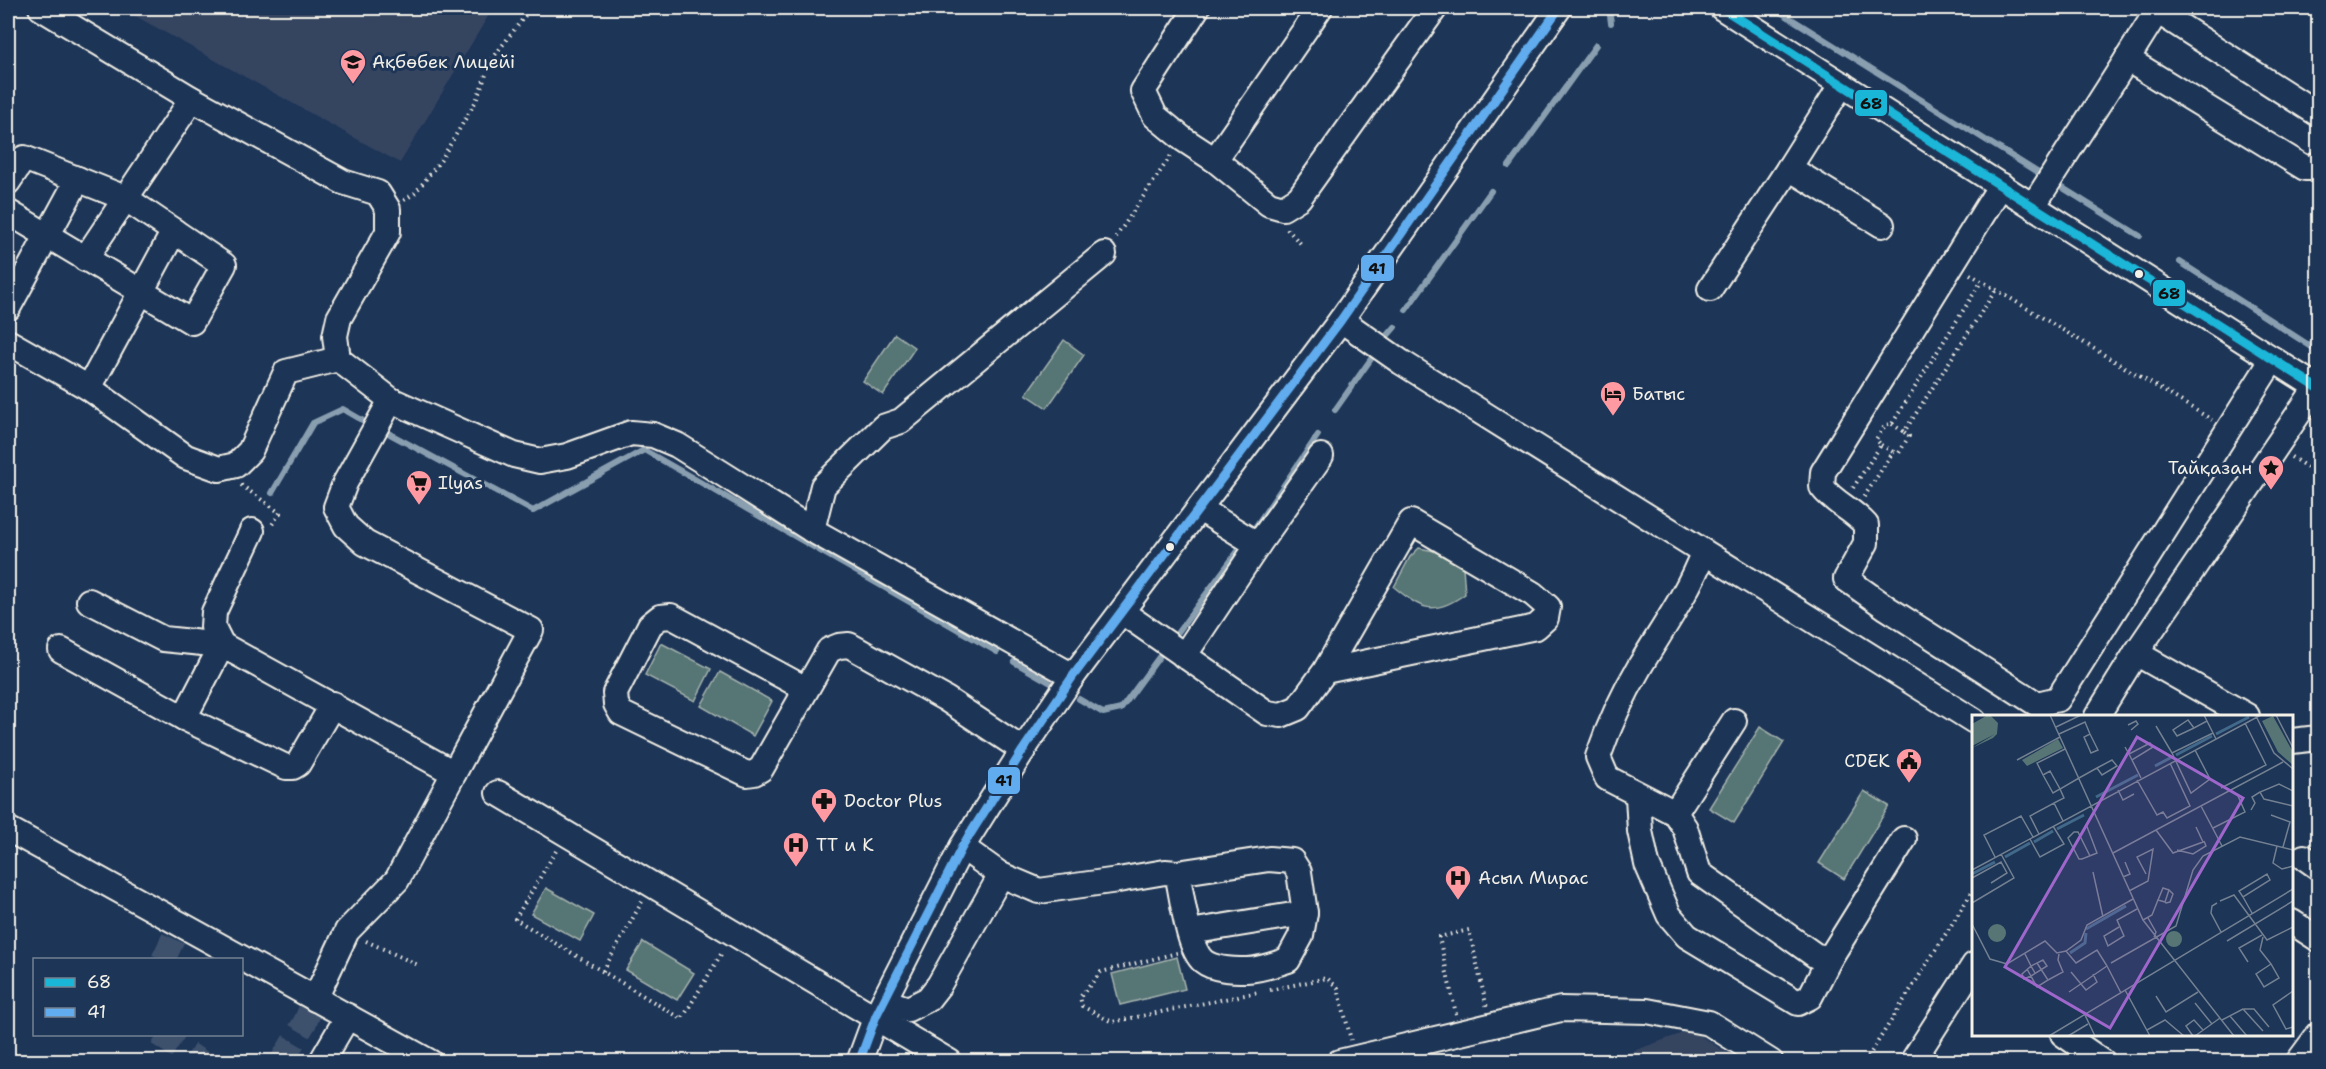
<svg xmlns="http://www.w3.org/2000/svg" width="2326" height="1069" viewBox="0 0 2326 1069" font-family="'Shantell Sans',sans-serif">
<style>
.built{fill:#344461}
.green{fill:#567574;stroke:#a5b3ae;stroke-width:1.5}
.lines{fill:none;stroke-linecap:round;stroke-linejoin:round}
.stream{stroke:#899fb0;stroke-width:6}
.minor-tunnel{stroke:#3d516d;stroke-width:24;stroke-dasharray:24 12;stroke-linecap:butt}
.minor-casing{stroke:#f4f1e8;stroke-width:28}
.path{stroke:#f4f1e8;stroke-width:4;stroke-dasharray:1.5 4.5;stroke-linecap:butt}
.minor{stroke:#1d3557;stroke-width:24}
.bus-1-casing{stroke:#1d3557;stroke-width:14}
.bus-2-casing{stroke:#1d3557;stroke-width:14}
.bus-1{stroke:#1ab6d8;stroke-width:9}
.bus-2{stroke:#60acee;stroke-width:9}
.bus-dot{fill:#f4f1e8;stroke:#1d3557;stroke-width:2}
.labels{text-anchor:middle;stroke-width:6;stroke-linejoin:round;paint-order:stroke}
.poi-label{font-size:18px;fill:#f4f1e8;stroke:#1d3557;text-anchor:start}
.inset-river{fill:none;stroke:#42698a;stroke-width:3}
.inset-road{fill:none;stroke:#738091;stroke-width:1.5}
.view{fill:#9f67cb;fill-opacity:0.15;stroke:#9f67cb;stroke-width:3}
.inset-edge{fill:none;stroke:#f4f1e8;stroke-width:3}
.line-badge{stroke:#1d3557;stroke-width:2}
.pale-badge-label{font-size:16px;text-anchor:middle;font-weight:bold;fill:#111}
</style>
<rect width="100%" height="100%" fill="#1d3557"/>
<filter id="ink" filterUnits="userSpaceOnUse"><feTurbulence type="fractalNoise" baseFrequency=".0167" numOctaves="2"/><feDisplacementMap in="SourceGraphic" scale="12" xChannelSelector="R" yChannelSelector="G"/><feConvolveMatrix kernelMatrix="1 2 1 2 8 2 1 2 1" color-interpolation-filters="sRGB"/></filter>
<g filter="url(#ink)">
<g class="built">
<polygon points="121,8 493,8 400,163"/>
<polygon points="1691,1030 1740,1061 1603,1062"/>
</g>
<g class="green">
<polygon points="895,334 915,348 883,395 863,381"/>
<polygon points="1064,340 1084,355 1047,408 1026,394"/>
<path d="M1419,548L1434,551L1463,567L1465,594C1433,617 1421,609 1394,587L1410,557Z"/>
<polygon points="661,643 711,669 695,701 645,675"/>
<polygon points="720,672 772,701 753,736 701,706"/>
<polygon points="1760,727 1784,742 1734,823 1709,808"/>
<polygon points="1864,791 1889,806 1844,879 1819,863"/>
<polygon points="546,888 594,915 580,941 531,914"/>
<polygon points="643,942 694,973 677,1000 626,970"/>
<polygon points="1177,957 1185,989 1120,1005 1112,974"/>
</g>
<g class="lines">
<g class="stream">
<polyline points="1609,8 1611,23"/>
<polyline points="1774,8 2037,172"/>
<polyline points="1509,166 1596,45"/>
<polyline points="2063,188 2140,236"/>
<polyline points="2180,262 2318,351"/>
<polyline points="1406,310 1491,191"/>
<polyline points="1389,334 1395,327"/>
<polyline points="1335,410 1371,359"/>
<polyline points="390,434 533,511 644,450 997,652"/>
<polyline points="272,493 313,423 343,409 362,420"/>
<polyline points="1256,526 1318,435"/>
<polyline points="1178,632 1238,551"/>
<polyline points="1014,662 1049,682"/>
<polyline points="1079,699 1103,713 1121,709 1159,657"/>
</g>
<g class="minor-tunnel">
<polyline points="163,960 180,924"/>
<polyline points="158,1034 201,1062"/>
<polyline points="281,1062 305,1022 315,999"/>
</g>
<g class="minor-casing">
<g id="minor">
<polyline points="41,8 192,99 343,182 378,193 388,209 388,232 339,318 335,336 338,359 391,400 514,455 540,461 567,456 631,433 653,435 677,445 812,530 1073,676"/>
<polyline points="1197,8 1143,91 1155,116 1183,139 1215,160 1269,204 1283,208 1299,198 1435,8"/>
<polyline points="1722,8 2318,388"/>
<polyline points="2159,8 2127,59 2305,168 2313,168 2318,164"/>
<polyline points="2157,11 2318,114"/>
<polyline points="1842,84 1789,168 1882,225"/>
<polyline points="1215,160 1320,8"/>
<polyline points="8,182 24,158 125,198 224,265 192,322 8,212"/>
<path d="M2001,185L1823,472L1822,487C1835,504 1851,508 1866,525V543L1846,579L1887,608L2037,704L2058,699L2273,359"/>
<polyline points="2033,206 2127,59"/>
<polyline points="85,259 192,99"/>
<polyline points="1710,289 1789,168"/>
<polyline points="8,308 78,179"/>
<polyline points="1341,320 1401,362 1974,721"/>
<polyline points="8,342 89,388 174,231"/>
<polyline points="89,388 186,457 219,469 236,465 250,451 286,372 338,359"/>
<polyline points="391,400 345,483 336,507 346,526 365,543 531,630 454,773"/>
<polyline points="1200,509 1258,545 1321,456"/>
<polyline points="812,530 823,486 883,427 901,421 1104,254"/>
<polyline points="252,531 214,612 213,627 222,645 184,718 286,767 293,767 298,764 333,704"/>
<path d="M1703,553C1688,593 1662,629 1640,666C1623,695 1609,725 1598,757L1607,778L1675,813L1685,828L1699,873L1816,956L1830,958L1904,839"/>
<polyline points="89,601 163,639 222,645 454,773 397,880 347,931 315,999"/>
<polyline points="1122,612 1267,713 1281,715 1298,708 1325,671 1411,522 1533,594 1548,607 1546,618 1536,627 1325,671"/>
<polyline points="61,650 184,718"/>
<polyline points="1184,656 1258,545"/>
<polyline points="806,689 671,616 660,617 650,625 615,693 616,704 621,713 747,774 754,773 761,769 829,650 839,646 849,645 946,699 1023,750"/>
<polyline points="2097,716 2136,653"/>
<polyline points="2247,716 2136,653 2318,385"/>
<polyline points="2292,741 2318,738"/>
<polyline points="498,793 950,1062"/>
<polyline points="1638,796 1640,831 1647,864 1669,915 1687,936 1798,1003 1810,997 1830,958"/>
<polyline points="1675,813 1734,721"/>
<polyline points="8,829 430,1062"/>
<path d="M962,847L1001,875L1039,891L1118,880L1165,872L1177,873C1182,893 1187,947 1203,961C1214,970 1234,970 1247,970C1260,970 1275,964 1288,960L1301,936L1305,913L1190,932"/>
<polyline points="2304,857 2318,867"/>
<polyline points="1177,873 1269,859 1292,861 1299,872 1305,913"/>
<polyline points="2292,922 2318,939"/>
<polyline points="884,1001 908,1009 928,999 939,985 1001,875"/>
<polyline points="2063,1034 2103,1062"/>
<polyline points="321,1062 348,1016"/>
<polyline points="859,1062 876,1016 962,847 1023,750 1073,676 1341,320 1559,8"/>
<polyline points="1339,1062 1561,1009 1647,1011 1709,1023 1771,1062"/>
<polyline points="1912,1062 1974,965"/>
<polyline points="2298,1062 2318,1035"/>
</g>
</g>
<g class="path">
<polyline points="404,200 415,193 441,160 476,101 492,59 531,8"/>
<polyline points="1287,229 1301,244"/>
<polyline points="1116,237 1172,154"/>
<polyline points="1970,274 2212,420"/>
<polyline points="1892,424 1904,432"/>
<polyline points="1881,445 1893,452"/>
<polyline points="2291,457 2318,474"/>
<polyline points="241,485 280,513 271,526"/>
<polyline points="1853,488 1881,445 1876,439 1886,424 1892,424 1981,282"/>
<polyline points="1864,497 1893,452 1899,453 1909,436 1904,432 1995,291"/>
<polyline points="556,851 515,919 682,1019 723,951"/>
<polyline points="366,941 418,965"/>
<polyline points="1177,953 1101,972 1080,997 1082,1006 1112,1022 1259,992"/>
<polyline points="603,971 643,900"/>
<polyline points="1270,990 1327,978 1338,988 1351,1040"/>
<polyline points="1456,1014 1439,937 1469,930 1487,1008"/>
<polyline points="1865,1062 1974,889"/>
</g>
<use href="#minor" class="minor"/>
<g class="bus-1-casing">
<polyline id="bus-1" points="1722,8 2318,388"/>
</g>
<g class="bus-2-casing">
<polyline id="bus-2" points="859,1062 876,1016 962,847 1023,750 1073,676 1341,320 1559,8"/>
</g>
<use href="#bus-1" class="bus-1"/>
<use href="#bus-2" class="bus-2"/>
</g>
</g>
<defs>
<g id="school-pin" transform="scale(1.35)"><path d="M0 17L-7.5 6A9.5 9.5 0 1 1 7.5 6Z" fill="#ff9aa2" stroke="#1d3557"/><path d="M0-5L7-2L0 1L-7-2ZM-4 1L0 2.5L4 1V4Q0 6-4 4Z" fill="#111"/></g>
<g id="hotel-pin" transform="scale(1.35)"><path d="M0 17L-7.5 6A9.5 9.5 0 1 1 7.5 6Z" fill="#ff9aa2" stroke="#1d3557"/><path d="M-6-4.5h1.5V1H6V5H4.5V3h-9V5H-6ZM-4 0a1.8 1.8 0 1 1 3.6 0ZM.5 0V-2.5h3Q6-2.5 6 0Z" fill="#111"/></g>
<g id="sight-pin" transform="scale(1.35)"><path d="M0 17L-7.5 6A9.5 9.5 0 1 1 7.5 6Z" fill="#ff9aa2" stroke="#1d3557"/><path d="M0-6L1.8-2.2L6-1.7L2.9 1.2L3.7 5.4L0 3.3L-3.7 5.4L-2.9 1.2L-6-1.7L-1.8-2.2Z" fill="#111"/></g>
<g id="supermarket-pin" transform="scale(1.35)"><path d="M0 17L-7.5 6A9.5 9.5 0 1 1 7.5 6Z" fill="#ff9aa2" stroke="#1d3557"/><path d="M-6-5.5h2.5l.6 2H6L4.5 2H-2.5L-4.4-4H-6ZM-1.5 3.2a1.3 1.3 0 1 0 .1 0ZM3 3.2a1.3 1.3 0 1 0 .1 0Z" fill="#111"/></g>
<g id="civic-pin" transform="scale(1.35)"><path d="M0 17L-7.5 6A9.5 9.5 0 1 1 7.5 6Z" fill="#ff9aa2" stroke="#1d3557"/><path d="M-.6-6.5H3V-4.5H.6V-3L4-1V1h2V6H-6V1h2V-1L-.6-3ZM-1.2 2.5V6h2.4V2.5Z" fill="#111"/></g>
<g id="pharmacy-pin" transform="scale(1.35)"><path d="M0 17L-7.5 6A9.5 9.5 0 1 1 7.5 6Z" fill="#ff9aa2" stroke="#1d3557"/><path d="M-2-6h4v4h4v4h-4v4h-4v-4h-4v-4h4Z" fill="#111"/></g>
<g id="hospital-pin" transform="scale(1.35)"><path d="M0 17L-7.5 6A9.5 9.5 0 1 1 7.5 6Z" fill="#ff9aa2" stroke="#1d3557"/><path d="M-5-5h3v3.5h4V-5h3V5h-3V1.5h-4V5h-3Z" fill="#111"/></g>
</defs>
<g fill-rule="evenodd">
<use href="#school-pin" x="353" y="62"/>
<use href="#hotel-pin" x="1613" y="394"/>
<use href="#sight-pin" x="2271" y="468"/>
<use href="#supermarket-pin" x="419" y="483"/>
<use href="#civic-pin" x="1909" y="761"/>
<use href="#pharmacy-pin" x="824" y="801"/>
<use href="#hospital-pin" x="796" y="845"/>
<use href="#hospital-pin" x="1458" y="878"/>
</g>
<g class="bus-dot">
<circle cx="2139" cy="274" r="5"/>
<circle cx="1170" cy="547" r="5"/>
</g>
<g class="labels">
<g class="poi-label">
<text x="372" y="68">Ақбөбек Лицейі</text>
<text x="1632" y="400">Батыс</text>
<text x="2252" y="474" text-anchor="end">Тайқазан</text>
<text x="438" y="489">Ilyas</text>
<text x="1890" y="767" text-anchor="end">CDEK</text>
<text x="844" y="807">Doctor Plus</text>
<text x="816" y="851">ТТ и К</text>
<text x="1478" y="884">Асыл Мирас</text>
</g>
</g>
<g transform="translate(1972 715)">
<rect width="321" height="321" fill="#1d3557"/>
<path d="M18,0L26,8L25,19L21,23L0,33L23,19L0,31V9L14,1L0,5ZM301,1L321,37V50L306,37L290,6ZM86,24L91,33L55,51L50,45ZM16 218a9 9 0 1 1 18 0a9 9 0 1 1-18 0ZM194 224a8 8 0 1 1 16 0a8 8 0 1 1-16 0Z" fill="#567574"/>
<path class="inset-river" d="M244,19L277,2M204,40L240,21M183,51L200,42M124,82L166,60M85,114L112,100M62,127L81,116M33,142L58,128M0,159L23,147M114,214L154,191M98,238L113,228L114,218"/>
<path class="inset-road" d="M78,0L171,205L262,321M232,0L244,24M304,0L321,33M284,1L302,38L321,54M156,10L164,6L166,9L159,15M184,11L200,38L241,18M84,12L109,0M222,13L205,21L201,15L216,5L222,13L235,6M87,19L113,7L118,19M118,19L126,35L119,38L112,22ZM153,32L157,39L160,45L181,32L178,28L157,39M200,38L219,78L238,64L223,35M45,45L88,22M160,45L169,63M71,60L78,56L88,74L81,78L71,60L65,48L93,34M165,65L185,100L191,97L195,103L218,91L198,48M249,73L294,50L273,8M146,75L151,85L162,79M321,76L307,69L288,77L292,84L321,91M82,88L92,83L88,74L107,63L125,53L140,45L145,51L130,60L125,53M229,91L250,131M279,95L283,88L280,82L288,77M299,100L318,107L311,132M114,109L125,138L110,144H107L96,123L102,117H106L118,141M241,113L273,97L266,81M184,115L201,138L231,127L224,112M67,119L58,101L82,88L91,106M58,124L68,142L92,129L81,111M305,131L301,148L310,154L321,151M205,135L221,139L234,131L232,126M141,138L311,47M23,142L12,120L49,101L61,122M0,155L289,0M121,157L131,202M295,159L298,165L271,182L267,176ZM151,162L158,159L153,147M0,163L29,147L35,158L19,168M157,176L176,166L181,134L165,142L174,159M271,182L280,198M186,185L191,173L197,175M248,186L262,180L295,225L321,212M0,188L42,163L29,139M245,188L240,191L239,198L249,217M176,203L184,217L182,222M171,205L180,200L186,185L193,187L194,188L198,187L201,179L197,175L193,187M0,209L18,244L35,249L73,226L85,238L94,236L109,225L115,210L161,184M147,212L132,221L136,231L152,221L145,205L165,194M291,222L288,235L299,249L307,263L292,272L284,259L299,249M255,226L321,186M94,236L104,248L125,235L135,251M53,239L59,251L50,259L52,264L59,261L75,251L71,245L59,251L63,258M276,247L267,233L290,220M139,248L204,211L221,155L231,141L268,122L321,135M55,254L65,272L76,265L65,248M99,257L114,275L125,267L121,259M76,265L91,257L86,245L87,239M153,275L178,321M321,276L301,290L314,314L321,312M97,277L135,251L149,278M184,281L194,297L226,277M223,288L240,309M272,294H282L297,312M113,300L123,321M258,301L275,321M250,305L271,294L291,316M175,315L193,305L212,321M77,321L321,174M96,321L116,309M221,321L214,311L222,305L231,315M223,321L248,303"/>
<path class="view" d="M165,22L271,83L138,313L33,252Z"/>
<rect width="321" height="321" class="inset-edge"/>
</g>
<g class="line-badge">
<rect x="1854" y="89" width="34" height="28" rx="6" fill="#1ab6d8"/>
<rect x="1360" y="254" width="35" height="28" rx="6" fill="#60acee"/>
<rect x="2152" y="279" width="34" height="28" rx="6" fill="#1ab6d8"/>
<rect x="987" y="766" width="34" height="29" rx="6" fill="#60acee"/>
</g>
<g class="pale-badge-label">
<text x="1871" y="109">68</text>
<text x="1377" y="274">41</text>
<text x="2169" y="299">68</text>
<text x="1004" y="786">41</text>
</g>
<rect width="2326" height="1069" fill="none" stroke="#1d3557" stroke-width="30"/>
<rect x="15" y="15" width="2296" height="1039" fill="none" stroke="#f4f1e8" stroke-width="2" filter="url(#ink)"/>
<rect x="33" y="958" width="210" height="78" fill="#1d3557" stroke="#738091" stroke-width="1.5"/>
<rect x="45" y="978" width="30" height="9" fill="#1ab6d8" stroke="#738091" stroke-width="1.5"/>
<text x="87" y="988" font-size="18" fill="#f4f1e8">68</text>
<rect x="45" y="1008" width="30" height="9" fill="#60acee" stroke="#738091" stroke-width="1.5"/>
<text x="87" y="1018" font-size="18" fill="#f4f1e8">41</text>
</svg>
